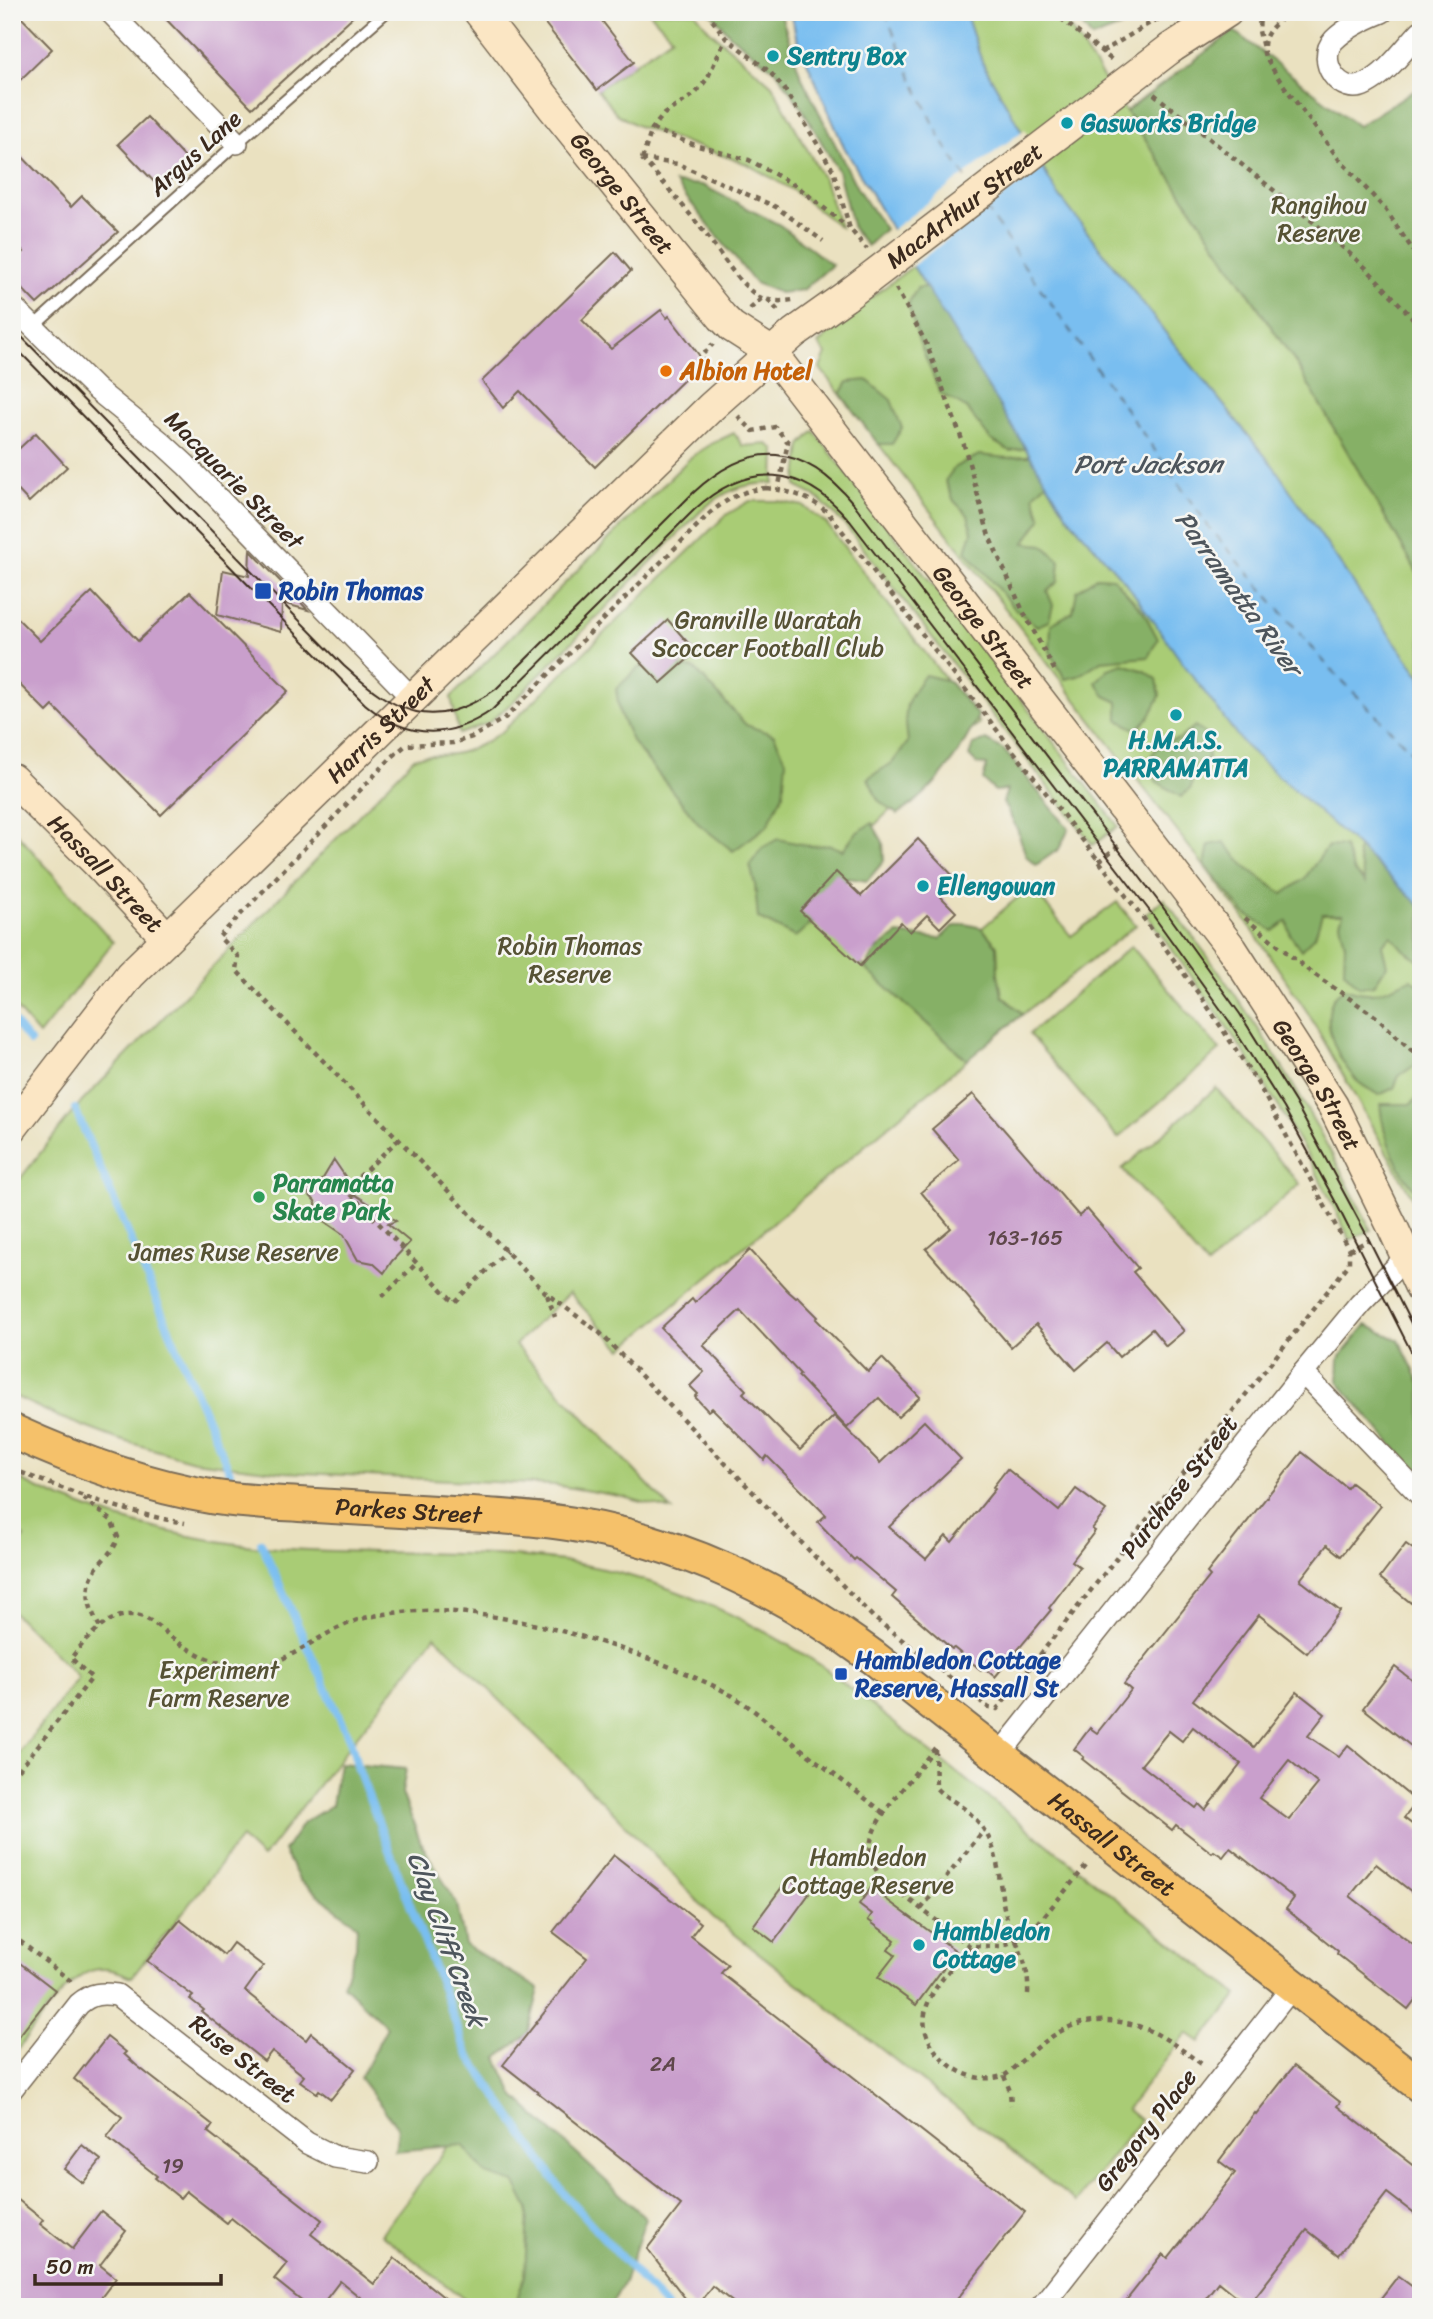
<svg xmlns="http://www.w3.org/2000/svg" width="1433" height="2319" viewBox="0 0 1433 2319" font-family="Sriracha,sans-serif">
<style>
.green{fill:#a9cc74;stroke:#727b49;stroke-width:2}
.forest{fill:#86b066;stroke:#606d42;stroke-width:2}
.water{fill:#79bef0;stroke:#5a7487;stroke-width:2}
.pier{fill:#eae1c0}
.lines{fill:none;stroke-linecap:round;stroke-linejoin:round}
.stream{stroke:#79bef0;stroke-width:8}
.ferry{stroke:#4e565d;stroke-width:2;stroke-dasharray:9 7;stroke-linecap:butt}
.building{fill:#c99fcc;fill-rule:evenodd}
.lane-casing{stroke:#786a57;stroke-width:14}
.street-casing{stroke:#786a57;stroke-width:24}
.secondary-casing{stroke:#786a57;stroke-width:33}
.primary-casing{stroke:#786a57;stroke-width:37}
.path{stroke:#786a57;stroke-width:4.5;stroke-dasharray:5 5;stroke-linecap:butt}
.lane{stroke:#fff;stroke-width:10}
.street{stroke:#fff;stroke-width:21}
.secondary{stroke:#fbe6c4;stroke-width:30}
.primary{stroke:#f5c16b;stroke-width:33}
.tram{stroke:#3b2a1e;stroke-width:2}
.secondary-bridge-casing{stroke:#786a57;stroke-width:33;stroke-linecap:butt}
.secondary-bridge{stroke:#fbe6c4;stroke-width:30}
.culture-dot{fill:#0f9aa8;stroke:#f6f6f2;stroke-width:2.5}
.food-dot{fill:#e8710a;stroke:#f6f6f2;stroke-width:2.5}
.transit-dot{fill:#1a4fb4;stroke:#f6f6f2;stroke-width:2.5}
.leisure-dot{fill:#2e9e5b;stroke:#f6f6f2;stroke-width:2.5}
.labels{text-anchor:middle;stroke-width:5;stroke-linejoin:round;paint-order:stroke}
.number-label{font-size:21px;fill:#5e474a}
.culture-label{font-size:24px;font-weight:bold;fill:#0d838f;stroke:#f6f6f2;text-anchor:start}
.street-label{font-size:24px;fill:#3b2a1e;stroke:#f6f6f2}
.park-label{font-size:24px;fill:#565234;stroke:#f6f6f2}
.food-label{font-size:24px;font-weight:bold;fill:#c56008;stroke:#f6f6f2;text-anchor:start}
.transit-label{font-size:24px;font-weight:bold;fill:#164399;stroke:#f6f6f2;text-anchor:start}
.leisure-label{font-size:24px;font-weight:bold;fill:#27864d;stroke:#f6f6f2;text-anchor:start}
.water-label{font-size:26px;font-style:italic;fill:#4e565d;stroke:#f6f6f2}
</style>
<rect width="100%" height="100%" fill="#f6f6f2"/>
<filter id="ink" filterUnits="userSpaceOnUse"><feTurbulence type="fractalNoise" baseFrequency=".0143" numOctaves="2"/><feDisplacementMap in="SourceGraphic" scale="14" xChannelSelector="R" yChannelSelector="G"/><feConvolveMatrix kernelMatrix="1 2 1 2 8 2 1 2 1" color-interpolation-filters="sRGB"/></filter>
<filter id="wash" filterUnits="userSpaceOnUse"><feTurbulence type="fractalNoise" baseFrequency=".00686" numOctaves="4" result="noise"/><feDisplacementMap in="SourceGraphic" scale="28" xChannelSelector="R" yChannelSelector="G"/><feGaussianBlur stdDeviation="1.57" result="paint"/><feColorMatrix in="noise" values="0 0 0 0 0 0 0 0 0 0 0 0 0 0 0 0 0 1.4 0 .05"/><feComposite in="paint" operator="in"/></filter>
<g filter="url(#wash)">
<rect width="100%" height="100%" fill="#eae1c0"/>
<g class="green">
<polygon points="649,12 695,12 709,30 772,85 824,180 840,227 794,191 747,164 638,126 617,114 597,90 672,37"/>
<polygon points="965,12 1059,12 1299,368 1421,579 1421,677 1372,611 1274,467 1171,340 1057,193 982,62"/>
<polygon points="913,266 1068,517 1356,845 1421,907 1421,1213 1308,1013 1247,922 820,368 826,354 818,344 856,309"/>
<polygon points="814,431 1118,826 1093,845 845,525 818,498 796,486 801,445"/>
<path d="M734,433L743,446L768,444L775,450L774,483C744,483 724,491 702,510L513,702L488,723L459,734L451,697L691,457L713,443Z"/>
<path d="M750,501H778L803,506L826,523L979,723L795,903L967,1060L622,1349L569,1293L515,1345L672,1510L619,1496L554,1485L283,1472L194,1461L117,1439L59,1417L12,1395V1189L75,1109L414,758C428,753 439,756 453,754C473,751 488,741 504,730L726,515Z"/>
<polygon points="12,828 113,942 39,1035 12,1004"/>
<polygon points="1031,886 1071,936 1117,902 1136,925 1023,1014 1002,996 998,974 997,946 982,928"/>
<path d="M1164,899C1208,955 1250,1013 1287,1075C1317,1125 1345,1178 1371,1230L1350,1240C1333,1205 1316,1169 1296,1136C1251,1058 1199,986 1146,914Z"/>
<polygon points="1131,946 1220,1050 1118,1138 1029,1034"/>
<polygon points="1216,1088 1300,1184 1207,1266 1122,1169"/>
<path d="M12,1476C79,1510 155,1532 230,1543C293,1552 357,1551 421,1553C471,1555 524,1554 574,1563C664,1579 747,1617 822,1666L1238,1995L1200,2042L1187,2033L1127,2109L1140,2120L1076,2202L713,1917L609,1808L435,1636L262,1858L241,1838L132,1977C120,1972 108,1967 94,1970C67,1976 30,2034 12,2057V1763L78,1677L12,1611V1553L25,1537L12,1527Z"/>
<polygon points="469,2119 624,2268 594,2307 474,2307 381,2234"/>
</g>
<g class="forest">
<polygon points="710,12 780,12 801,76 857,188 885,229 867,246 853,229 838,171 803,110 777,72 731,36"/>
<polygon points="1072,12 1159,12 1092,38"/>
<polygon points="1234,31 1358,126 1414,90 1421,96 1421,579 1299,368 1126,111"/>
<polygon points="675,183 702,185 780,225 832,265 803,290 780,293 755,283"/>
<polygon points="931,286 1036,447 1010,451 991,440 966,408 940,393 919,341 908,304 917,288"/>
<polygon points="867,380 891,400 902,428 892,444 878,444 841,394 848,382"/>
<polygon points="979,455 1008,458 1023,456 1036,456 1049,480 1034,495 1041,519 1024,543 1043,545 1060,561 1058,582 1047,591 1053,605 1049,621 1037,626 1014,608 966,551 972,532 968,515 954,501 945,481 955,467"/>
<polygon points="1096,577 1113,578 1143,611 1158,639 1148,657 1101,661 1078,676 1065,679 1050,651 1051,624 1073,612 1077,591"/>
<polygon points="664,664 695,669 746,725 774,735 786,760 783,794 767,826 733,851 700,825 633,743 620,714 616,689 638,668"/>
<polygon points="1123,664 1145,671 1157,679 1160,696 1150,716 1137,730 1118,720 1118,702 1105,696 1096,682 1108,669"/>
<path d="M925,675L949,681L978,716C960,754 934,793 897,814L878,800L868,778L892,763L908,742C904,708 903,703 925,675Z"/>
<polygon points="1195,726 1209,737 1208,758 1193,774 1191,788 1181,797 1156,781 1150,757 1162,742 1179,739"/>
<polygon points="986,740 1004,750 1069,829 1059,849 1036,865 1026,856 1017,829 1003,802 1007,790 995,791 983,780 987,765 977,764 969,756 973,745"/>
<path d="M872,823L883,842L884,861L867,881L848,878C836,905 818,919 795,937L758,918L755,885L750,865L762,848L778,839L810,846L829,845L843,850L856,833Z"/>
<polygon points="1364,836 1421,858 1421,963 1401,947 1391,936 1382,945 1387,965 1374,985 1360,987 1344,971 1345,944 1340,923 1343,914 1322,914 1315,936 1301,950 1290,934 1287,921 1273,931 1244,913 1205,864 1209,845 1224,842 1247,868 1283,894 1304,879 1328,846 1344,847 1354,872 1365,883 1357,852"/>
<polygon points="965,924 982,928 997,946 998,974 1002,996 1023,1014 967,1060 865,968 877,949 898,934 940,939 952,927"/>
<path d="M1411,979L1421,985V1061L1399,1076L1394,1088L1379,1095C1372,1091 1362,1086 1356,1080C1339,1060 1320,1026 1333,999C1335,995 1341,991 1345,988C1374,999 1383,990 1411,979Z"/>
<path d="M1421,1095V1197C1397,1171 1383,1138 1380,1104H1411Z"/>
<polygon points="1366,1325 1399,1340 1421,1385 1421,1479 1338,1382 1339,1358"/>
<polygon points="339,1763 406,1769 402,1793 421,1843 457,1904 465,1945 539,1989 528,2034 497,2058 515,2097 646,2218 624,2282 610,2307 517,2307 515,2304 525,2276 528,2209 515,2183 486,2174 463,2145 395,2151 398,2128 360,2078 387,2027 343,1985 356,1947 357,1925 300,1881 284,1851 303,1823 332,1805"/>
</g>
<polygon class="water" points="791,12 965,12 982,62 1057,193 1171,340 1274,467 1372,611 1421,677 1421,907 1356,845 1245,746 1179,658 1127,584 1068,517 913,266 843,145 796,36"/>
<polygon class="pier" points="1025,129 1045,165 910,268 889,232"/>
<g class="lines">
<g class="stream">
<polyline points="12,1020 30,1042"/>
<polyline points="75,1109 230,1472"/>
<polyline points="261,1543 351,1743 358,1769 467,2053 565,2195 666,2307"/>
</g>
<g class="ferry">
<polyline points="885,12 912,78 943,143 969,182"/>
<polyline points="986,208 1023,264 1209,527 1326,664 1421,761"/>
</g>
</g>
<g id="blocks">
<g class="building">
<polygon points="12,12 16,12 52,49 12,88"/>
<polygon points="159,12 358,12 252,108"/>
<polygon points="554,12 595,12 634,62 597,90 543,21"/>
<polygon points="147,117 189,162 161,189 118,144"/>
<polygon points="12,146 71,207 82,196 118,232 37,304 12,278 12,263 24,252 12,239"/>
<polygon points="615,252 631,271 582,320 611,349 661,310 667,318 669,316 699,355 698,366 595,467 520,391 503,408 482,381"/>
<polygon points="36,433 67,467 29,502 12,484 12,455"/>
<polygon points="250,550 308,610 282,603 281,632 217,615 223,570 249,576"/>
<polygon points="92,592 138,641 190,592 288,691 161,815 53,706 47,712 12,677 12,613 40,641"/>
<polygon points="668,620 696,652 661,683 632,653"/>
<polygon points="918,839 955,878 938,894 956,912 940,928 927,915 910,932 901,922 860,966 800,911 836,872 861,896"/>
<polygon points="973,1094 1079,1216 1087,1209 1138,1268 1133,1272 1184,1331 1166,1346 1152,1329 1119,1357 1107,1343 1076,1370 1036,1324 1011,1347 926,1249 951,1228 921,1192 959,1160 932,1129"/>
<polygon points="334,1160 353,1188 348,1190 396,1221 388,1224 410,1242 392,1261 384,1273 373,1263 358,1260 344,1235 321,1219 315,1201 304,1189 322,1180"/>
<polygon points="750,1250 788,1291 796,1298 798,1297 818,1317 816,1319 868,1372 882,1358 920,1397 898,1417 879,1398 847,1428 798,1376 800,1374 740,1310 703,1345 746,1390 743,1393 800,1450 834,1416 880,1463 924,1421 961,1459 889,1527 926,1559 946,1536 952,1542 995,1489 993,1487 1007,1469 1059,1511 1076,1489 1106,1511 1092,1529 1095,1531 1072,1561 1080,1567 1049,1608 1051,1610 995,1677 983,1667 981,1670 954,1648 952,1649 892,1597 896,1592 856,1558 854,1560 818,1522 826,1515 767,1456 764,1460 712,1408 708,1411 695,1397 698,1394 690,1386 704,1372 661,1328 692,1299 695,1303"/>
<path d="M1302,1452L1347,1488L1351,1483L1381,1506L1341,1556L1327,1545L1300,1580L1340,1611L1307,1653L1259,1615L1193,1700L1254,1747L1297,1692L1325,1714L1308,1736L1339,1757L1348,1745L1417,1802L1404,1818L1421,1831V1899L1376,1864L1350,1896L1421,1951V1992L1408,2009L1337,1954L1338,1951L1286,1909L1294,1898L1230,1848L1223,1857L1214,1851L1212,1853L1176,1825L1172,1830L1082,1759L1084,1757L1074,1749L1090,1728L1097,1733L1131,1690L1124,1684L1210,1576L1207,1573ZM1193,1727L1241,1764L1205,1810L1199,1804L1196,1808L1141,1765L1169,1731L1182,1741ZM1289,1760L1318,1784L1289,1820L1259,1798Z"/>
<polygon points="1406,1544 1421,1555 1421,1590 1411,1603 1380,1578"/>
<polygon points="1395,1667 1421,1687 1421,1754 1363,1708"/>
<polygon points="614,1855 701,1923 691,1936 728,1965 721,1973 1025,2212 951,2307 739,2307 712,2286 696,2307 692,2307 647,2249 681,2205 503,2065 587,1958 553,1932"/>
<polygon points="788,1879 809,1894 774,1942 753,1926"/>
<polygon points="871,1888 956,1951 916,2005 878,1977 895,1955 888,1950 895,1940 868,1920 872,1914 859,1904"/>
<polygon points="180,1920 224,1955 233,1943 263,1966 245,1991 306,2040 311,2033 355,2069 331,2099 319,2090 317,2093 300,2081 304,2076 272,2051 264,2061 202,2012 204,2010 190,1999 193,1996 147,1961"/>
<polygon points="12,1957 55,1990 12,2045"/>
<polygon points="107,2037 126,2052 124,2054 136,2065 213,2125 208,2132 322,2220 311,2234 374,2284 395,2258 456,2307 372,2307 340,2281 320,2307 309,2307 274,2279 287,2263 231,2218 227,2223 186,2191 180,2198 155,2178 157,2176 107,2137 122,2117 74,2079"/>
<polygon points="1294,2066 1340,2102 1337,2106 1421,2171 1421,2219 1387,2193 1339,2255 1307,2230 1248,2306 1218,2282 1199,2307 1121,2307 1163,2254 1168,2258 1235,2173 1219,2161 1255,2113 1256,2114"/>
<polygon points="82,2145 101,2160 83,2183 64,2169"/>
<polygon points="12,2195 43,2220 40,2224 72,2249 101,2211 126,2231 100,2265 116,2278 94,2307 12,2307"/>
<polygon points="1398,2276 1421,2293 1421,2307 1374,2307"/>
</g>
</g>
</g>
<g filter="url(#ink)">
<use href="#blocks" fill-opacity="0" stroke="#786a57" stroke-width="2"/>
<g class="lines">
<g class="lane-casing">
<polyline id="lane" points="33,327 237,143 386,12"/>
</g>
<g class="street-casing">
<g id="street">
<polyline points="110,12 237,143"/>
<path d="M1382,12C1367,18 1346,28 1334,40C1315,60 1340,98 1366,84C1388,73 1404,49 1421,31"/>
<polyline points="12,306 97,390 161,442 186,465 413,699"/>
<polyline points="1303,1373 1421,1496"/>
<polyline points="999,1755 1303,1373 1360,1304 1406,1257 1421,1247"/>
<path d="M12,2089L79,2004C92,1993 101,1993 117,1995L307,2143L335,2157L368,2162"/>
<polyline points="1041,2307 1293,1986"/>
</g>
</g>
<g class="secondary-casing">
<g id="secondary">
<path id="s1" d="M479,12L553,108L722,317L732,327L771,352L1232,949L1333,1106L1393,1228L1421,1289"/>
<polyline points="1171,48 1227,12"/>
<path id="s2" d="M12,779L95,861L167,938"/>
<path id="s3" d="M12,1128L130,975L711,407L794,333L846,296"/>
</g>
</g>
<g class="primary-casing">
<g id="primary">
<path id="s4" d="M12,1431C77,1461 142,1485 213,1497C244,1502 276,1503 307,1505C359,1508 410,1511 461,1514C498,1516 535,1518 571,1524C684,1542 782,1590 873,1657L1421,2086"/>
</g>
</g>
<g class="path">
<polyline points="706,12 726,38 770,72 785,90 833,170 850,229 867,249"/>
<polyline points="1053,12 1112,60"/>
<polyline points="1258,12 1260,15 1259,31 1265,57 1281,82 1338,158 1385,209 1421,262"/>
<path d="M1264,46C1264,31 1279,20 1291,12"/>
<polyline points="1102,52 1150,23 1166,17"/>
<polyline points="1154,94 1317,225 1366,268 1421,327"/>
<polyline points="652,129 698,146 749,160 798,187 849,228"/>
<path d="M642,159C665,184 687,210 708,237C722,256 737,281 756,295C766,302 782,302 793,300"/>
<polyline points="642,159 678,164 776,207 823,241"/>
<polyline points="642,159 652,129 664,114 695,94 707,79 726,38"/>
<polyline points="896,288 926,343 964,445 989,536 1023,611 1056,673"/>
<polyline points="768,299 778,311"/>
<polyline points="750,309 762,298"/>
<polyline points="12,373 15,363"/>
<polyline points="703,379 697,373 703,364 703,354 713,344"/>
<polyline points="738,416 753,431 775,427 788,442 778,490"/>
<path d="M766,488C790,491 811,497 829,514L1144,919L1204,1001L1257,1082L1349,1250V1264L997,1709L989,1708L873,1617L600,1333L547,1294L236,970L238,956L219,937L392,757L406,745L453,743L472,737L505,718L710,513C727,499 743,490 766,488Z"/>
<polyline points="1099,861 1121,844"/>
<polyline points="1245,918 1308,970 1375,1016 1421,1059"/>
<polyline points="399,1139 346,1189 454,1302 507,1251"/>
<polyline points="1349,1250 1370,1240"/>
<polyline points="547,1295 555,1317"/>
<polyline points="382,1297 417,1263"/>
<path d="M12,1469C68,1491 125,1513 185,1523"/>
<path d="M83,1498L111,1520L118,1537C116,1547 110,1552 103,1560C83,1582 85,1602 100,1627"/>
<path d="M935,1748C923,1763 911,1778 900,1792C877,1821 856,1846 883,1880L970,1946H1001L1022,1938L1034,1928L1086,1866"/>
<path d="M935,1749L936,1788C943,1796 953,1800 962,1807C971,1813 978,1821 984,1830C1001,1855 998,1884 1005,1912C1014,1942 1030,1961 1028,1994"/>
<path d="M12,1778L92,1678L71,1658C87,1638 110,1609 140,1616C153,1620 164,1632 175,1640C194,1654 219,1665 243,1667C282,1669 311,1639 345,1625C362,1617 382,1614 402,1612C484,1604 604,1639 680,1671C698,1679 716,1686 733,1696C752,1708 770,1724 787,1738C819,1763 852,1788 884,1813"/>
<polyline points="921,1909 984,1830"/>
<polyline points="12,1935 72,1982"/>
<path d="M970,1946C948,1974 910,2005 930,2042C943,2067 974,2085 1002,2076C1008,2075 1014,2067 1019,2063C1043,2043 1064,2022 1097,2021C1143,2019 1167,2039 1203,2065"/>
<polyline points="1004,2076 1010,2091 1011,2105"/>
</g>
<use href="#lane" class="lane"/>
<use href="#street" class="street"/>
<use href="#secondary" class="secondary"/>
<use href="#primary" class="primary"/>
<g class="tram">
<path d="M12,327L344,666C397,714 433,733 496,689L693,493C752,438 803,443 854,504L1162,906L1240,1014L1295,1102L1364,1230L1421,1343"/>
<path d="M12,344L365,704C406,739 448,741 492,710L694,510C748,460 803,465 850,521L1152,914L1229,1021L1284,1108L1334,1199L1421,1371"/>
</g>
<g class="secondary-bridge-casing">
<g id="secondary-bridge">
<path id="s5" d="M846,296L1171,48"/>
</g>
</g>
<use href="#secondary-bridge" class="secondary-bridge"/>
</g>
</g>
<g class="culture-dot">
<circle cx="773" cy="56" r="7"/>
<circle cx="1067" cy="123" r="7"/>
<circle cx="1176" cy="715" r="7"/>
<circle cx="923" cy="886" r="7"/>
<circle cx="919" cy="1945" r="7"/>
</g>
<circle class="food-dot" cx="666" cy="371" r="7"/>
<g class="transit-dot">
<rect x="254" y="582" width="18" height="18" rx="3.5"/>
<rect x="834" y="1667" width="14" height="14" rx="3.5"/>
</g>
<circle class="leisure-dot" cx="259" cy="1197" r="7"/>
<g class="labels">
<g class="number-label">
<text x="1025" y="1245">163-165</text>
<text x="663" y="2071">2A</text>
<text x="173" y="2173">19</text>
</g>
<g class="culture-label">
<text x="787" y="64">Sentry Box</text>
<text x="1081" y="131">Gasworks Bridge</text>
<text x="1176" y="748" text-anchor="middle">H.M.A.S.<tspan x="1176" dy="28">PARRAMATTA</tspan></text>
<text x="937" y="894">Ellengowan</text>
<text x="933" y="1939">Hambledon<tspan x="933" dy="28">Cottage</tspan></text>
</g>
<g class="street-label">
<text transform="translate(195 153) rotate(-42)" y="8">Argus Lane</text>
<text dy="8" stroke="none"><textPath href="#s1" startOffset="231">George Street</textPath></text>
<text dy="8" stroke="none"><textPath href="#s5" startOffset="149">MacArthur Street</textPath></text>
<text transform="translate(234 480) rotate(45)" y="8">Macquarie Street</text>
<text dy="8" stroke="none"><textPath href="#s1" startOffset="798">George Street</textPath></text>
<text dy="8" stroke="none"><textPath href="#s3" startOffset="544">Harris Street</textPath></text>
<text dy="8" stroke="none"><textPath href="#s2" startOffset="133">Hassall Street</textPath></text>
<text dy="8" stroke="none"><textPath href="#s1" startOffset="1365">George Street</textPath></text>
<text transform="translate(1179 1487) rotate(-52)" y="8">Purchase Street</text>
<text dy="8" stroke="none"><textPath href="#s4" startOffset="408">Parkes Street</textPath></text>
<text dy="8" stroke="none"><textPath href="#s4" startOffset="1208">Hassall Street</textPath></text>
<text transform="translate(243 2059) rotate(38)" y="8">Ruse Street</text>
<text transform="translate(1146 2130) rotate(-52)" y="8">Gregory Place</text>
</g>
<g class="park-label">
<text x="1319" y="213">Rangihou<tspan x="1319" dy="28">Reserve</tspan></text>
<text x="768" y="628">Granville Waratah<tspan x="768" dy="28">Scoccer Football Club</tspan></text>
<text x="570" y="954">Robin Thomas<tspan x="570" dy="28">Reserve</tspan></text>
<text x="234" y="1260">James Ruse Reserve</text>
<text x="219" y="1678">Experiment<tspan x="219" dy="28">Farm Reserve</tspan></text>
<text x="868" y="1865">Hambledon<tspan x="868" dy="28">Cottage Reserve</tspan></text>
</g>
<g class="food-label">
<text x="680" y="379">Albion Hotel</text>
</g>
<g class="transit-label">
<text x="279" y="599">Robin Thomas</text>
<text x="855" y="1668">Hambledon Cottage<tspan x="855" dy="28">Reserve, Hassall St</tspan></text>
</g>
<g class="leisure-label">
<text x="273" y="1191">Parramatta<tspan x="273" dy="28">Skate Park</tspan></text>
</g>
<g class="water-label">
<text x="1148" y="473">Port Jackson</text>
<text transform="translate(1239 593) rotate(54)" y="9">Parramatta River</text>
<text transform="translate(447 1939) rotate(70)" y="9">Clay Cliff Creek</text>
</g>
</g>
<rect width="1433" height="2319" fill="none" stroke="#f6f6f2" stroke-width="42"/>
<path d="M35 2274v10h186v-10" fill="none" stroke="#3b2a1e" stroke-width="3.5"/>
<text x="46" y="2274" font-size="21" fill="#3b2a1e" stroke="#f6f6f2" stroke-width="5" paint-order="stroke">50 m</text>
</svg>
